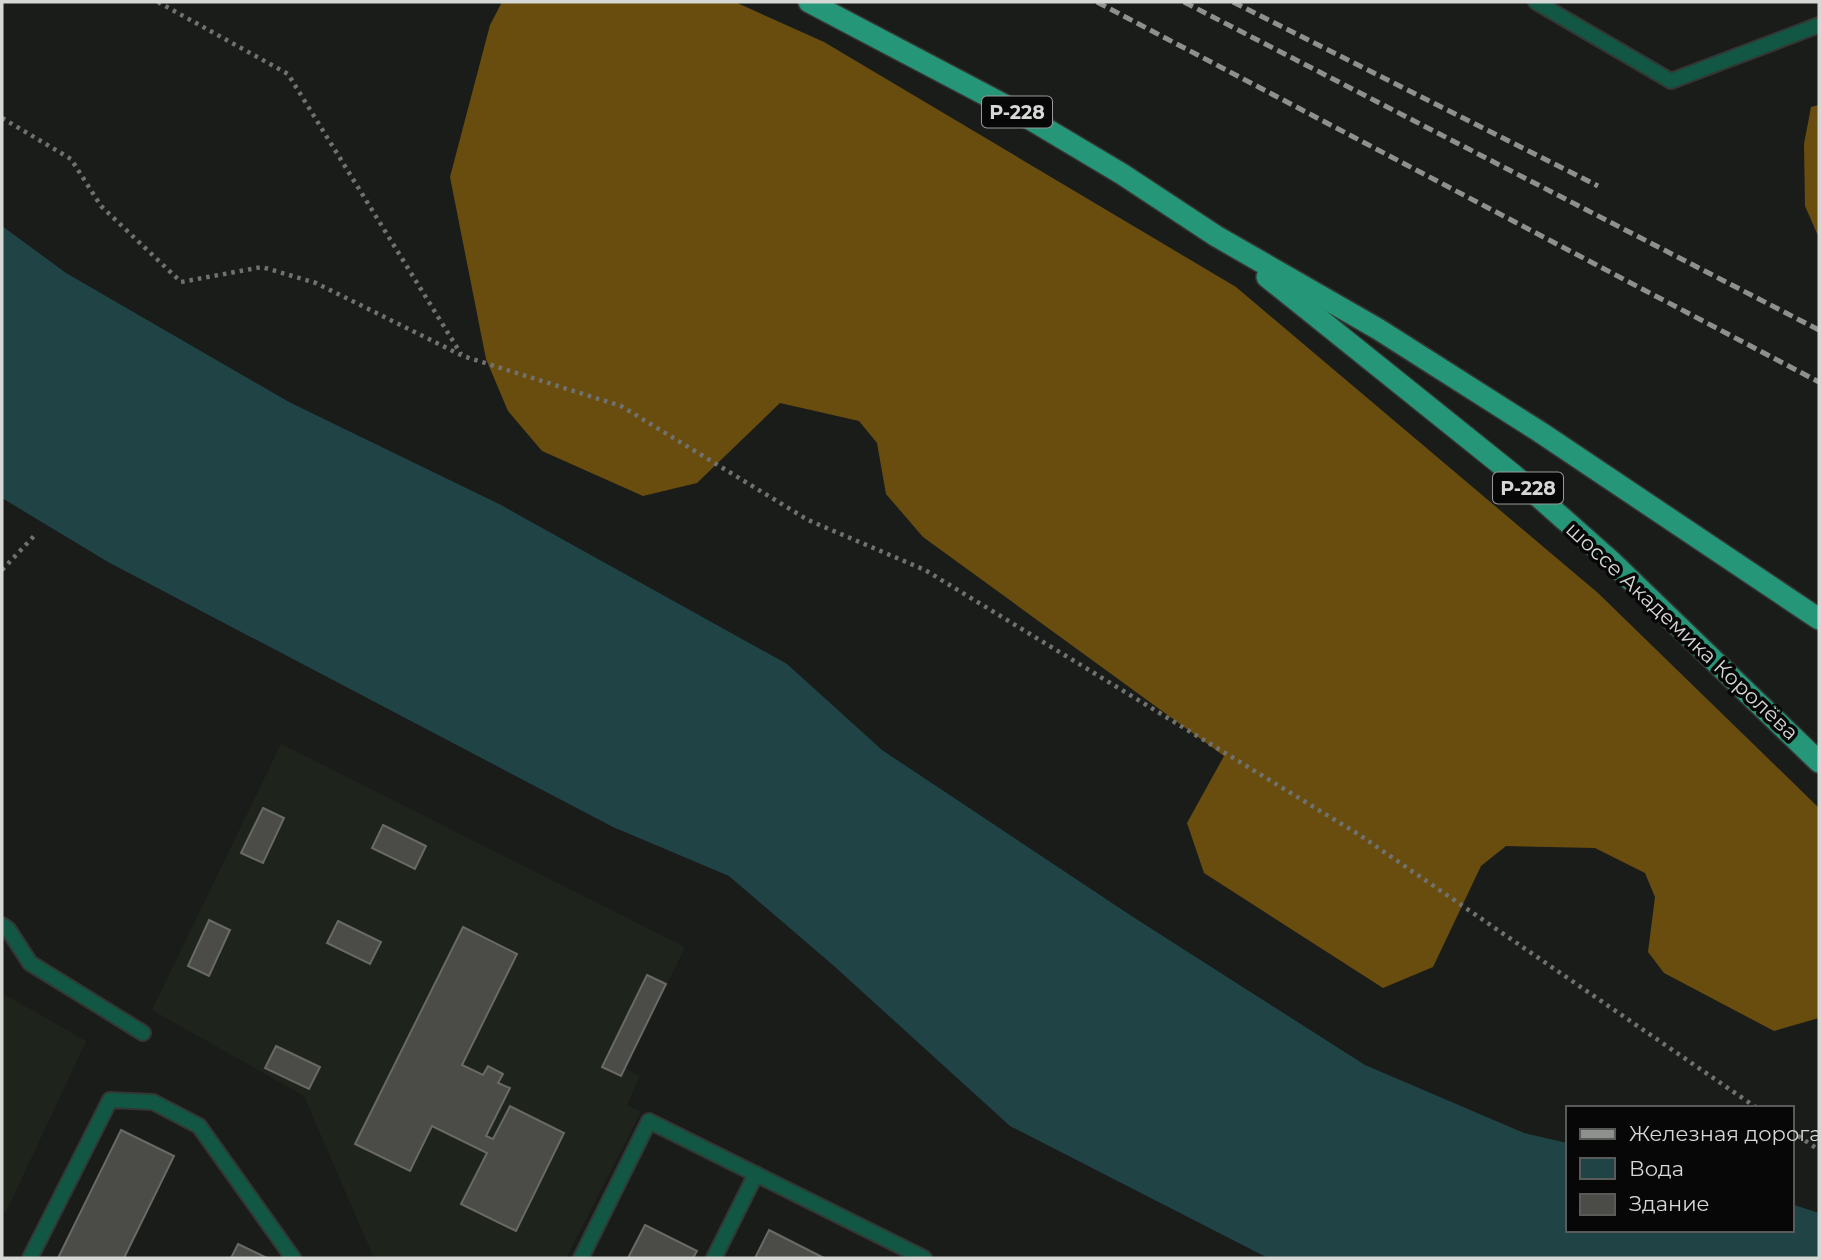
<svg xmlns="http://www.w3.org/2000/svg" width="1821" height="1260" viewBox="0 0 1821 1260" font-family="Montserrat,sans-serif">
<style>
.built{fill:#1e241c}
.forest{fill:#694d0f}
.water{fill:#204446}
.building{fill:#4b4b48;stroke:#696965;stroke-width:2}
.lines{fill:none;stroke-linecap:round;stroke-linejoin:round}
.service-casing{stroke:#343634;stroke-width:18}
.trunk-casing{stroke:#343634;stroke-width:24}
.path{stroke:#707270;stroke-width:4.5;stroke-dasharray:3.5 5;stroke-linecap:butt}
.service{stroke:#115744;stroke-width:14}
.trunk{stroke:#269678;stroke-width:21}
.rail{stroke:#8e908e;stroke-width:5;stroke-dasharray:10 5;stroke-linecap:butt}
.labels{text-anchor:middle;stroke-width:7;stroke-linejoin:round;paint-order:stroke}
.shield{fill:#060706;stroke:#989998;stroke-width:2}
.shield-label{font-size:19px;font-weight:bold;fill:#d6d8d6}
.street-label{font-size:21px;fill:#d6d8d6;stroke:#060706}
</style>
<rect width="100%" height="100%" fill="#1a1c1a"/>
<g class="built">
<polygon points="281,744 685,947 626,1068 640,1076 627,1105 641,1112 566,1258 374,1258 304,1096 152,1010"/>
<polygon points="2,993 86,1041 6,1212 2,1210"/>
</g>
<g class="forest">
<polygon points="502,2 735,2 824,42 1236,287 1598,593 1819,808 1819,1018 1774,1031 1664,973 1648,952 1655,897 1645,873 1595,848 1506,846 1481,866 1433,967 1383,988 1204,873 1187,823 1224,756 923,537 886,494 877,443 859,421 780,403 697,483 643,496 542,451 508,411 486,359 450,177 490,25"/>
<polygon points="1819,105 1819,238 1805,206 1804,144 1811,107"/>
</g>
<polygon class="water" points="2,226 66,273 289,402 501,505 787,664 882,750 1133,917 1365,1065 1524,1133 1567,1143 1567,1230 1791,1230 1791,1204 1819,1213 1819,1258 1268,1258 1010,1126 834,966 729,876 613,827 108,562 2,498"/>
<g class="building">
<polygon points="263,808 284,818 263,863 241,853"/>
<polygon points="383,825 426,846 415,869 372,848"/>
<polygon points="209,920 230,930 209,976 188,966"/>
<polygon points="338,921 381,942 370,964 327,943"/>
<polygon points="463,927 517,954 462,1065 483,1075 488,1066 503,1074 498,1083 510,1088 486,1136 493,1139 510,1106 564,1133 516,1231 461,1204 487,1153 432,1126 410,1171 355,1144"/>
<polygon points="647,975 666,984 621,1076 602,1067"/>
<polygon points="276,1046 320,1067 309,1089 265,1068"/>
<polygon points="121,1130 174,1156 124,1258 58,1258"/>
<polygon points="645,1225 697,1251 693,1258 628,1258"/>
<polygon points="769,1230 824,1258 755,1258"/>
<polygon points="238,1244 267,1258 231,1258"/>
</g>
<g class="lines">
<g class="service-casing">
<g id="service">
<polyline points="1536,2 1671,81 1819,25"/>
<polyline points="2,925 8,929 30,963 143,1033"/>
<polyline points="30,1258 110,1100 153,1102 199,1126 293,1258"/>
<polyline points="581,1258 649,1121 924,1258"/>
<polyline points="714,1258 756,1174"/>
</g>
</g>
<g class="trunk-casing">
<g id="trunk">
<polyline points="809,2 1018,112 1122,174 1216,236 1378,329 1540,432 1819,619"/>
<polyline points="1267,277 1515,476 1610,560 1819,762"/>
</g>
</g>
<g class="path">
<polyline points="158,2 288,74 461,354"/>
<polyline points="2,118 71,159 101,206 181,282 262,267 316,283 463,356 621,406 808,520 925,570 1358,834 1757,1108"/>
<polyline points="2,570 35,535"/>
<polyline points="1791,1131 1819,1150"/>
</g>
<use href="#service" class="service"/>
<use href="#trunk" class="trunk"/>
<g class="rail">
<polyline points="1097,2 1819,382"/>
<polyline points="1184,2 1819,330"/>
<polyline points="1233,2 1598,186"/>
</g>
</g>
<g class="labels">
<g class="shield">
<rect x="982" y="96.5" width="70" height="31" rx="5"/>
<rect x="1493" y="472.5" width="70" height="31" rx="5"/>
</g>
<g class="shield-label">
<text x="1017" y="119">Р-228</text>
<text x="1528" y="495">Р-228</text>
</g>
<g class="street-label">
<text transform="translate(1682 631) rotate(43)" y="7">шоссе Академика Королёва</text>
</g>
</g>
<rect width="1821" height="1260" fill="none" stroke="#d6d8d6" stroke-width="7"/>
<rect x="1566" y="1106" width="228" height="126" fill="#060706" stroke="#595b59" stroke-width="2"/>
<rect x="1580" y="1129" width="35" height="10" fill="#8e908e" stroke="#595b59" stroke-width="2"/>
<text x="1629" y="1141" font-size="21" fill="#d6d8d6">Железная дорога</text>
<rect x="1580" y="1158" width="35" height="21" fill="#204446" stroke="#595b59" stroke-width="2"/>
<text x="1629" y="1176" font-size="21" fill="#d6d8d6">Вода</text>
<rect x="1580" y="1194" width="35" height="21" fill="#4b4b48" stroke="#595b59" stroke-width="2"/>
<text x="1629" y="1211" font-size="21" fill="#d6d8d6">Здание</text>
</svg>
